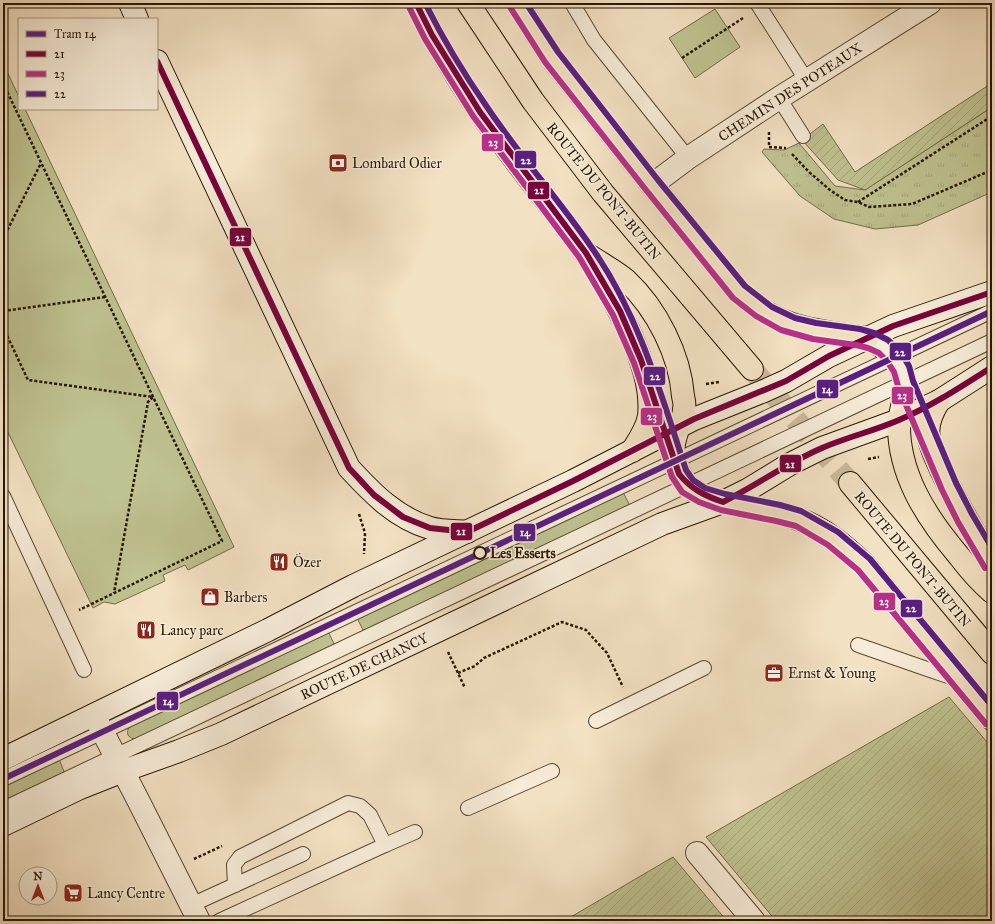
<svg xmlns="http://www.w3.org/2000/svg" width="995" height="924" viewBox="0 0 995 924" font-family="'IM FELL Great Primer',serif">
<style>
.grass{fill:#bfc291;stroke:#736c49}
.park{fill:url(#park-tufts);stroke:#736c49}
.garden{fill:url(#garden-furrows);stroke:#736c49}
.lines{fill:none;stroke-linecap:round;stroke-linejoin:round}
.primary-tunnel{stroke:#cab89c;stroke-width:22;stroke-dasharray:22 11;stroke-linecap:butt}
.lane-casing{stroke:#5a4932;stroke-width:16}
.street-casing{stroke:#5a4932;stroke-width:24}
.secondary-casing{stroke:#271601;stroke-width:24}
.primary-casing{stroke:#271601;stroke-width:24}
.path{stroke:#271601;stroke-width:2.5;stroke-dasharray:3 2;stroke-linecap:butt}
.lane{stroke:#f7ecd8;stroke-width:14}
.street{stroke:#f7ecd8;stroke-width:22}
.secondary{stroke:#f7ecd8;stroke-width:22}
.primary{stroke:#f3e1c3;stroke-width:22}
.bus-1-casing{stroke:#f7ecd8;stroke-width:9}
.bus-2-casing{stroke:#f7ecd8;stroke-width:9}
.bus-3-casing{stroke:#f7ecd8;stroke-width:9}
.bus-1{stroke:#78003c;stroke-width:6}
.bus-2{stroke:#b82f89;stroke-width:6}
.bus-3{stroke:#5a1e82;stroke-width:6}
.tram-1-casing{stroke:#f7ecd8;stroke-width:9}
.tram-1{stroke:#5a1e82;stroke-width:6}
.stop-dot{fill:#f7ecd8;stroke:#271601;stroke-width:2}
.labels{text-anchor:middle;stroke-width:3;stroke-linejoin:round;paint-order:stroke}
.street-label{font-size:14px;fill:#271601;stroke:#f7ecd8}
.poi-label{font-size:14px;fill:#271601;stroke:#f7ecd8;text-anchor:start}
.stop-label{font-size:14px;font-weight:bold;fill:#271601;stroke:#f7ecd8;text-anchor:start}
.line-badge{stroke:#f7ecd8;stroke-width:1.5}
.badge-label{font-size:11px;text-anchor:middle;font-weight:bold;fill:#fff}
</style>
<defs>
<pattern id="park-tufts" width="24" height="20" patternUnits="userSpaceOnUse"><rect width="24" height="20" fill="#bfc291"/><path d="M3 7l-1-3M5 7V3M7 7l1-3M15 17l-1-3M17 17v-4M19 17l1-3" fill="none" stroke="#a4a67b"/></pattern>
<pattern id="garden-furrows" width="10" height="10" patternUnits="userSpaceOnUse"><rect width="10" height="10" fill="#bfc291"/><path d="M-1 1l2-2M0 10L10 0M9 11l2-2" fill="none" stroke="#a4a67b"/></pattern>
</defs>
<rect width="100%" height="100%" fill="#f3e1c3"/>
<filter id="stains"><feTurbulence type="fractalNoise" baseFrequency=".005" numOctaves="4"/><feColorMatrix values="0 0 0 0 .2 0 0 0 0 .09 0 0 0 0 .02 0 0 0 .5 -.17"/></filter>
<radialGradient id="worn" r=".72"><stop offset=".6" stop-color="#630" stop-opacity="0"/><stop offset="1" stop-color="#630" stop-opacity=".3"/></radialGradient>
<g class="grass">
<polygon points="715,9 740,47 695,78 669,38"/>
<polygon points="3,63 19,97 19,109 25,109 234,547 188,570 185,565 163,575 165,581 115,604 104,602 93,608 3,422 3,121 6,119 3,114"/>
<polygon points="623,492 630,506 364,632 357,618"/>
<path d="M328,631L335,646L138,739C128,740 124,732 131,725Z"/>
<polygon points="59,759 65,774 3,803 3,785"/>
</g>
<polygon class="park" points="992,107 992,192 918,225 875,229 834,219 800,196 762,152 764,149 784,150 799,143 835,186 865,190"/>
<g class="garden">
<polygon points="992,83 992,107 865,190 838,180 802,140 823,124 855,172"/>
<polygon points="949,697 992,748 992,921 978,921 977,918 973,921 776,921 706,837"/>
<polygon points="673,857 727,921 564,921"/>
</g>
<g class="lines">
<polyline class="primary-tunnel" points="752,369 850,483"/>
<g class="lane-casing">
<g id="lane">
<polyline points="572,3 594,40 688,158"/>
<polyline points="757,3 807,81"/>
<polyline points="779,98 803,136"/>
<polyline points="654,400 668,441"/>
<polyline points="3,496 84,670"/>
<polyline points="858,645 930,670 951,677 957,681"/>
<polyline points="596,721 704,668"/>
<polyline points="3,779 992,311"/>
<polyline points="468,808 552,771"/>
<polyline points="3,809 992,341"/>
<polyline points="385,845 415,832"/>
<polyline points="191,905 303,854"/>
<polyline points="219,921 385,845 370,815 360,806 348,803 240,857 234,865 235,885"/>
</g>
</g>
<g class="street-casing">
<g id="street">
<polyline points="652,185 688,158 779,98 930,3"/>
<polyline points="94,715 138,800 199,921"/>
<polyline points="697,853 754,921"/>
</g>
</g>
<g class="secondary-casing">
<g id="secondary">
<polyline points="130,3 137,19"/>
<path d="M157,61L349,468C372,493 396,518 430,528C441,531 455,531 467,532"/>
<path d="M867,338C908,358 909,380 899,420"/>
<path d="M679,426C677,432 675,438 674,444C671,466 683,486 702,495C709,498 716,500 723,502"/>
<polyline points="3,759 268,630 353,586 573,481 694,419 764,391 786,381 829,356 893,326 992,292"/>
<polyline points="3,825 80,788 123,771 179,751 221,734 662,524 723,502 749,489 790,464 822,448 899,420 939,401 992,367"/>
</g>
</g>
<g class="primary-casing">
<g id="primary">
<path d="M416,3C435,41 456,77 480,112C513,160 551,205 585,252C601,275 617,306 629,331C641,358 652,387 649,416C647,429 639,440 632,451"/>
<polyline points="468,3 533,101 603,193 752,369"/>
<path d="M517,3L551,57L652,185L739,292C781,330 814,330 867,338"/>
<path d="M590,256C602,264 615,271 626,280C657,309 680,355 683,396C684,400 685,405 684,409C684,415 681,421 679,426"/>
<path d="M939,401C932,412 926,424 929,438C931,450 938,462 942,472C957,504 975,534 992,564"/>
<path d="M899,420C897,473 926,517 959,556C969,569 979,581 992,592"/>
<polyline points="850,483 992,653"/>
<path d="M723,502C748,507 774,510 798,519C824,528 845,546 864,564L992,719"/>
</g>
</g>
<g class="path">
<polyline points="682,58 743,18"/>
<polyline points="3,83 222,541 79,610"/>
<polyline points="769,132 769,147 786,148"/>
<polyline points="792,154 809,172 830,190 845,200 858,202 869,207 912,204 992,170"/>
<polyline points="858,202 992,116"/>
<polyline points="3,239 41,163"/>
<polyline points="3,311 105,297"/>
<polyline points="3,327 28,380 153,397 148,402 114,593"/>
<polyline points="706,384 719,382"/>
<polyline points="868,459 879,457"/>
<polyline points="359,514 365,533 364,554"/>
<polyline points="448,652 465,688"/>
<polyline points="458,673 475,666 484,658 562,622 586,630 594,639 607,653 623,687"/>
<polyline points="194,859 222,846"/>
</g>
<use href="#lane" class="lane"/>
<use href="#street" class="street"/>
<use href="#secondary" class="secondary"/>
<use href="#primary" class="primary"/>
<g class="bus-1-casing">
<g id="bus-1">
<path d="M416,3L432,35L480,112L586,253L620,311L641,360L679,474C691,489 705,496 723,502C757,485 787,463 822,448C847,437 874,431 899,420C932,406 962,386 992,367"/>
<polyline points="157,61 349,468 374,495 403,517 430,528 467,532 573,481 694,419 786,381 829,356 893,326 992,292"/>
</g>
</g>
<g class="bus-2-casing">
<g id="bus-2">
<polyline points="409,7 425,39 473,116 579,257 613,315 634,363 672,477 682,492 699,502 721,510 776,521 796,526 828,545 858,570 986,724"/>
<polyline points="510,7 545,62 646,190 733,298 756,316 781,330 813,339 856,345 868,348 879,353 887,361 894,372 898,386 942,490 958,522 985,568"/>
</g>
</g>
<g class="bus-3-casing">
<g id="bus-3">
<path d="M425,3C443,39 464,74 487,107C520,156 559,200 592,248C639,315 661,394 686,470L693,480L705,488L725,494L780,505L801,511L838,532L870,559L992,706"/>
<polyline points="526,3 558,52 658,180 745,286 772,307 795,318 816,323 860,329 874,333 888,340 900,351 909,366 913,381 956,483 972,514 992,548"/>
</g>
</g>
<use href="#bus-1" class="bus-1"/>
<use href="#bus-2" class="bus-2"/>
<use href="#bus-3" class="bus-3"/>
<g class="tram-1-casing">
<polyline id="tram-1" points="3,779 992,311"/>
</g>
<use href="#tram-1" class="tram-1"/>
</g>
<defs>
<g id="bank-square" transform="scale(1)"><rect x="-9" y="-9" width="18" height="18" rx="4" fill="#8f2418" stroke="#f7ecd8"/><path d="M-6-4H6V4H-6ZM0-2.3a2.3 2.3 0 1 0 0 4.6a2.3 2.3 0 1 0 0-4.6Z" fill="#fff"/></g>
<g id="restaurant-square" transform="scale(1)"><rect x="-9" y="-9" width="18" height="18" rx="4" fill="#8f2418" stroke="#f7ecd8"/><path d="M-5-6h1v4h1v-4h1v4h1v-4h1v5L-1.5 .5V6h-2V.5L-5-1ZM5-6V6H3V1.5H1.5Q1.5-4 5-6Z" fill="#fff"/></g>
<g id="shop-square" transform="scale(1)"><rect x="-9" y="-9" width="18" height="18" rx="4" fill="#8f2418" stroke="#f7ecd8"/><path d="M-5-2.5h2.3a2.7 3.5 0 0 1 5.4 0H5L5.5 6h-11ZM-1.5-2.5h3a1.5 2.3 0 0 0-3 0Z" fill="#fff"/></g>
<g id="office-square" transform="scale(1)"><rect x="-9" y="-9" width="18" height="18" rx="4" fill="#8f2418" stroke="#f7ecd8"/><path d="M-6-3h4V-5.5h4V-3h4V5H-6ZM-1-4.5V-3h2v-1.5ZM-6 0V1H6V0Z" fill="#fff"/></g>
<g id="supermarket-square" transform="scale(1)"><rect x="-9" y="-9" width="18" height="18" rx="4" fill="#8f2418" stroke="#f7ecd8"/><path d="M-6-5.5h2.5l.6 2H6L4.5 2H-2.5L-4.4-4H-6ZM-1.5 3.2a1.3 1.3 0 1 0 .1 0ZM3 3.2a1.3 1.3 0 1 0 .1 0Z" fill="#fff"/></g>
</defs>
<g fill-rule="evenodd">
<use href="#bank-square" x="338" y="163"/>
<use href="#restaurant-square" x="279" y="562"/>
<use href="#shop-square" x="210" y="597"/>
<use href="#restaurant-square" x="146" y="630"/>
<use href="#office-square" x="774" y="673"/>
<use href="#supermarket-square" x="73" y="893"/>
</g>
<circle class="stop-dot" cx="480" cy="553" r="6"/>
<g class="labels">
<g class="street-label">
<text transform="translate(790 92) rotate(-33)" y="5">CHEMIN DES POTEAUX</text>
<text transform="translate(604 191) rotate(51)" y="5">ROUTE DU PONT-BUTIN</text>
<text transform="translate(913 559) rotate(50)" y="5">ROUTE DU PONT-BUTIN</text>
<text transform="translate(364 666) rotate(-25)" y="5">ROUTE DE CHANCY</text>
</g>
<g class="poi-label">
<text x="352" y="168">Lombard Odier</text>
<text x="293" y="567">Özer</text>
<text x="224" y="602">Barbers</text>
<text x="160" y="635">Lancy parc</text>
<text x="788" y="678">Ernst &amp; Young</text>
<text x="87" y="898">Lancy Centre</text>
</g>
<g class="stop-label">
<text x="490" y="558">Les Esserts</text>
</g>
</g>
<g class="line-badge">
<rect x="481" y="133" width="23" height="19" rx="4" fill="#b82f89"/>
<rect x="514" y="150" width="23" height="19" rx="4" fill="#5a1e82"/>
<rect x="527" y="181" width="23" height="19" rx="4" fill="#78003c"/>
<rect x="229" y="227" width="23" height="20" rx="4" fill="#78003c"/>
<rect x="889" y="342" width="23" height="19" rx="4" fill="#5a1e82"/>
<rect x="643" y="366" width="23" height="20" rx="4" fill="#5a1e82"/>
<rect x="816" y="379" width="23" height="20" rx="4" fill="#5a1e82"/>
<rect x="891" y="386" width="23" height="19" rx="4" fill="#b82f89"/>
<rect x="640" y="407" width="23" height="19" rx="4" fill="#b82f89"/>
<rect x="779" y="454" width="23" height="19" rx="4" fill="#78003c"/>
<rect x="450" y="522" width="23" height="19" rx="4" fill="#78003c"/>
<rect x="513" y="523" width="23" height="19" rx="4" fill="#5a1e82"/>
<rect x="873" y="592" width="23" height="19" rx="4" fill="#b82f89"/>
<rect x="900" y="599" width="23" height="19" rx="4" fill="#5a1e82"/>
<rect x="156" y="691" width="23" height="20" rx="4" fill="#5a1e82"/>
</g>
<g class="badge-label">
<text x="493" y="146">23</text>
<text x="526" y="164">22</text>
<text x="539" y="194">21</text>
<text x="240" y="241">21</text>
<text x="900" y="356">22</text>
<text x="655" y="380">22</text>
<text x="827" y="393">14</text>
<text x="902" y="399">23</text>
<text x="652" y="420">23</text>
<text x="790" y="468">21</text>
<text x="461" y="535">21</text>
<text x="525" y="536">14</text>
<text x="884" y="605">23</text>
<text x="911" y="612">22</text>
<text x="168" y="705">14</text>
</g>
<rect width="995" height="924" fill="none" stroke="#f3e1c3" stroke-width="16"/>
<rect x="4" y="4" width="987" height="916" fill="none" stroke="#271601" stroke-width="2"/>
<rect x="8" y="8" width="979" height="908" fill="none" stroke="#271601"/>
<rect x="18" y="18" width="140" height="92" fill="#f7ecd8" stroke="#a49682"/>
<rect x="26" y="31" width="20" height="6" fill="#5a1e82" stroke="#a49682"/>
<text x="54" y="38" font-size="12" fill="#271601">Tram 14</text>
<rect x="26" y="51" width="20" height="6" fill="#78003c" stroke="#a49682"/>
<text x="54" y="58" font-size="12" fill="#271601">21</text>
<rect x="26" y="71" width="20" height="6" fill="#b82f89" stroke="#a49682"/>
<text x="54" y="78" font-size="12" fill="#271601">23</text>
<rect x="26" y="91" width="20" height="6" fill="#5a1e82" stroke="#a49682"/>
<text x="54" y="98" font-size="12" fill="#271601">22</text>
<g transform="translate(38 886)"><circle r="19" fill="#f7ecd8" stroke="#a49682"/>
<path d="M0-3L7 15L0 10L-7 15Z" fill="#8f2418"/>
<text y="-6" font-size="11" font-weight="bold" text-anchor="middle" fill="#271601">N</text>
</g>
<rect width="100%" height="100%" filter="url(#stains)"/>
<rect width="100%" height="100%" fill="url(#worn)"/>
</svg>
